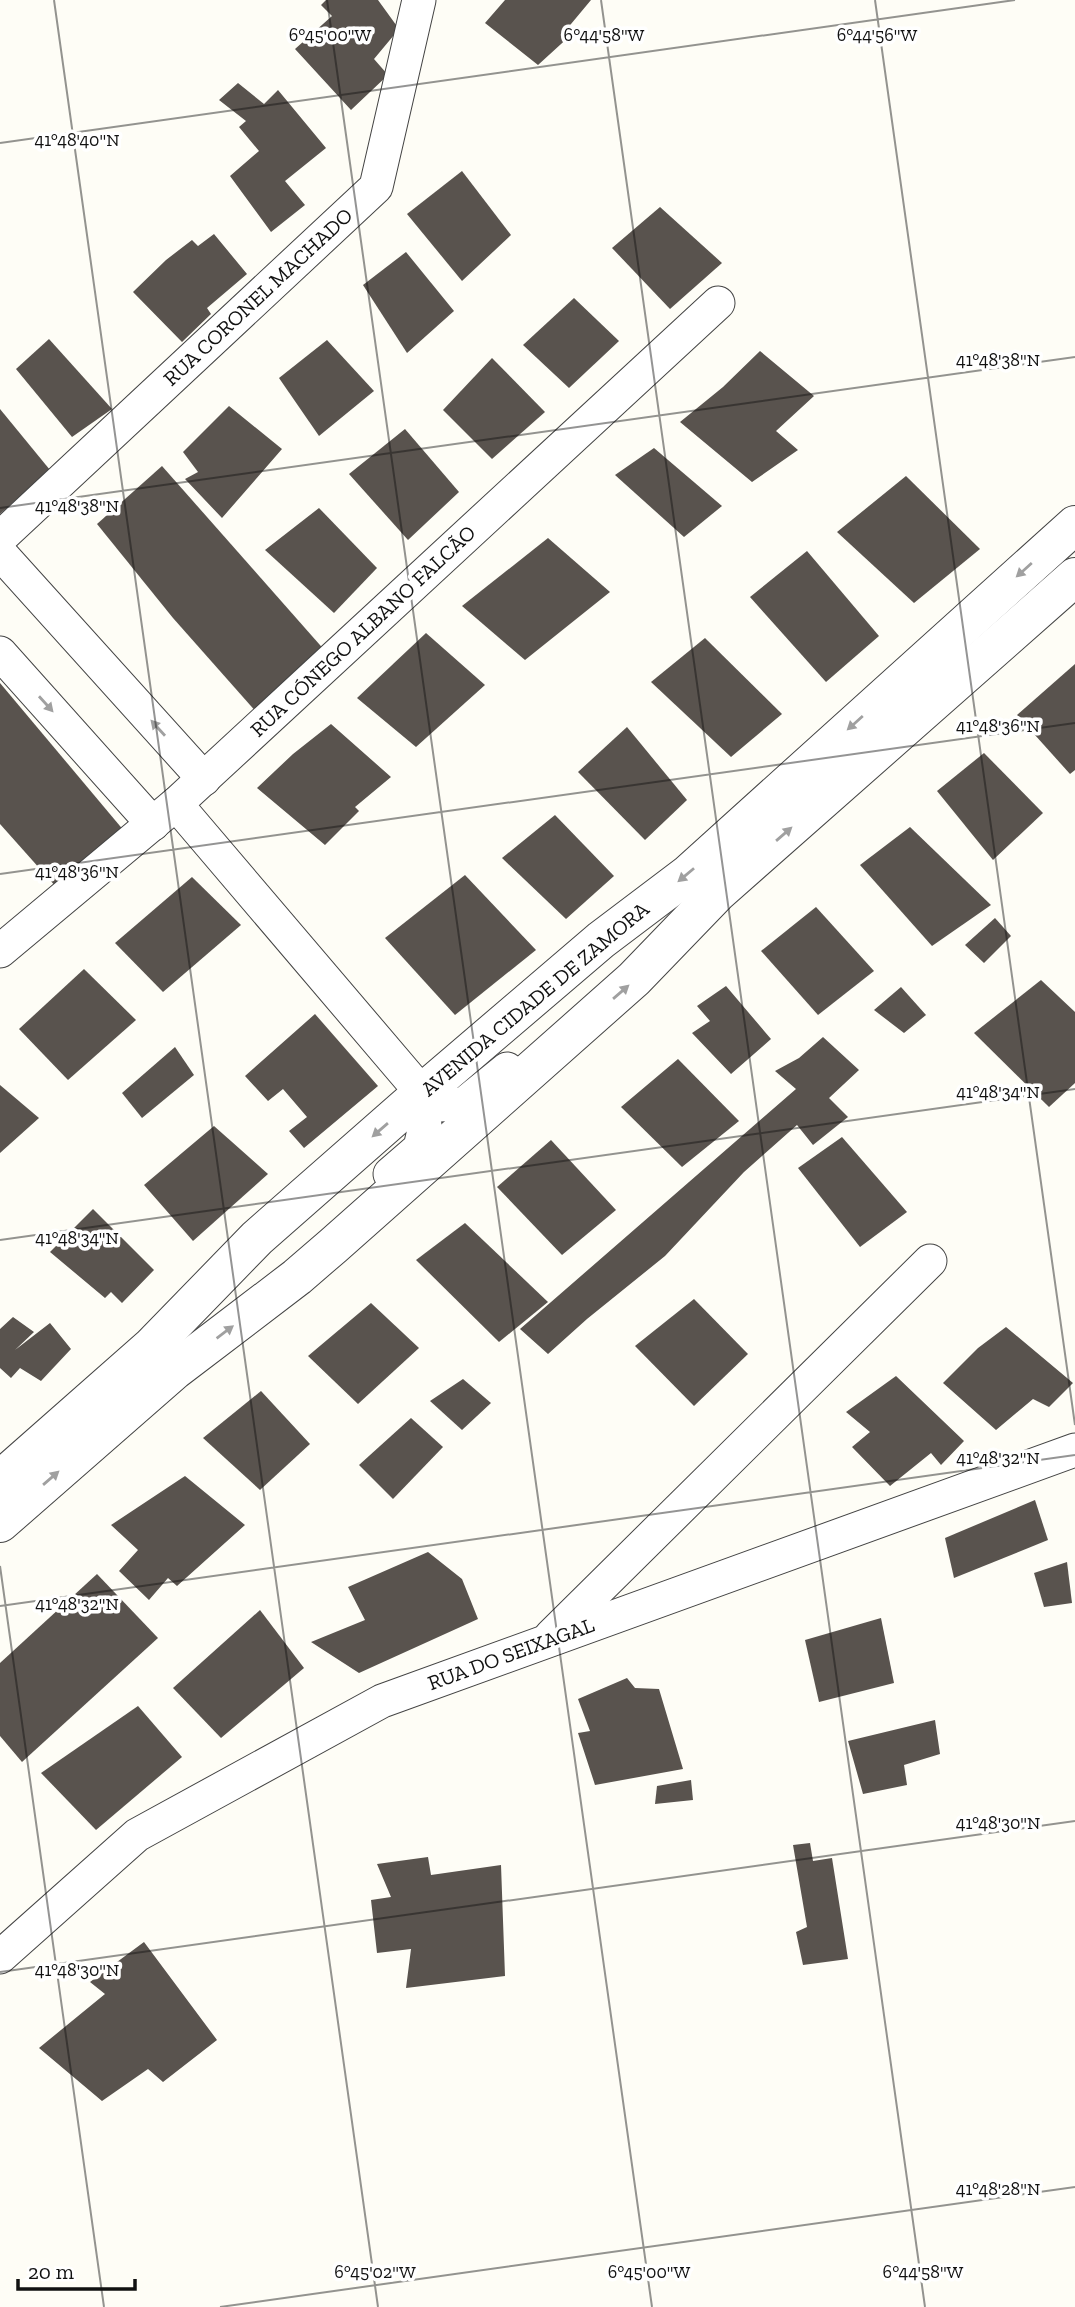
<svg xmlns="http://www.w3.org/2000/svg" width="1075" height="2307" viewBox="0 0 1075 2307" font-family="'Zilla Slab',serif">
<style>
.building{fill:#59534e}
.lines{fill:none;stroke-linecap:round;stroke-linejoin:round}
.minor-casing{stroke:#444;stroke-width:35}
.tertiary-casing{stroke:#444;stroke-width:40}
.minor{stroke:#fff;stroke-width:33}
.tertiary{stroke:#fff;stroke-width:38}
.oneway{fill:#a0a0a0}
.ticks{fill:none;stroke:#111;stroke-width:2;stroke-opacity:0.45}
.labels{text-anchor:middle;stroke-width:7;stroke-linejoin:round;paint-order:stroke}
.street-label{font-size:21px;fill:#111;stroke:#fff}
.ticks-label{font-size:18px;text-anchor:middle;fill:#111;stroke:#fff;stroke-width:7;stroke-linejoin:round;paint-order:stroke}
</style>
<rect width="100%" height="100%" fill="#fefdf6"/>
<g class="building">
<polygon points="326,0 378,0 399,29 374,59 388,75 351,110 295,49 332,16 321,5"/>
<polygon points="505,0 591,0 566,30 572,34 538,65 485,23"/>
<polygon points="238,83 264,104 278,90 326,148 285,181 305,205 271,232 230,176 259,151 239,127 246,121 219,100"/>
<polygon points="462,171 511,235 462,281 407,214"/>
<polygon points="660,207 722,263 670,309 612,248"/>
<polygon points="214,234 247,274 207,308 211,314 182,342 133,292 166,260 192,240 198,246"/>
<polygon points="406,252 454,311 407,353 363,285"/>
<polygon points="574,298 619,341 569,388 523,345"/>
<polygon points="49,339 112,409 72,437 16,369"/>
<polygon points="327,340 374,391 319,436 279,378"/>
<polygon points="760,351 814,396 776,431 798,450 752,482 680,422 723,387"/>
<polygon points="492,358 545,412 492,459 443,410"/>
<polygon points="229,406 282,449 222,518 185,479 198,472 183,452"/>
<polygon points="0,409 50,470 0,514"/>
<polygon points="405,429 459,492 408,540 349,474"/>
<polygon points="654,448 722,506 684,537 615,475"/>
<polygon points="162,466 327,653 258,714 173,618 97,524"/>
<polygon points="906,476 980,549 914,603 837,532"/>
<polygon points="319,508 377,568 334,613 265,550"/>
<polygon points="548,538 610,592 525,660 462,606"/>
<polygon points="807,551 879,636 826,682 750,597"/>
<polygon points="426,633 485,685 416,747 357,698"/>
<polygon points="705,638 782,714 731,757 651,682"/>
<polygon points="1075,664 1075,770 1070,774 1017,715"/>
<polygon points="0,683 125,832 57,888 0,824"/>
<polygon points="331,724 391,777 355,807 359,811 325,845 257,788 293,754"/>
<polygon points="627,727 687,800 645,840 578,772"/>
<polygon points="984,753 1043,813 993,860 937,791"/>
<polygon points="555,815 614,876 566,919 502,858"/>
<polygon points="910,827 991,905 932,946 860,865"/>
<polygon points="465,875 536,950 455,1015 385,938"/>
<polygon points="192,877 241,925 163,992 115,943"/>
<polygon points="816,907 874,971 818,1015 761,951"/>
<polygon points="995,918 1011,936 984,963 965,945"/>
<polygon points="84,969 136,1020 68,1080 19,1029"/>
<polygon points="1041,980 1075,1012 1075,1083 1049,1107 974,1033"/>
<polygon points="726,986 771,1039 731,1074 692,1033 710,1021 697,1006"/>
<polygon points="901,987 926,1015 904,1033 874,1010"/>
<polygon points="315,1014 378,1086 304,1148 289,1131 307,1117 283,1089 268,1101 245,1076"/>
<polygon points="823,1037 859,1070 829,1098 848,1117 813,1145 797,1125 744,1172 665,1256 587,1319 548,1354 520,1329 796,1089 775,1071 799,1058"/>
<polygon points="175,1047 194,1075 142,1118 122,1093"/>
<polygon points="678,1059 739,1121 682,1167 621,1107"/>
<polygon points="0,1085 39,1118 0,1153"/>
<polygon points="214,1126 268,1174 193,1241 144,1185"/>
<polygon points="842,1137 907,1212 860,1247 798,1168"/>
<polygon points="551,1140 616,1210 562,1255 497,1187"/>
<polygon points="93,1209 154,1270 122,1303 111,1292 105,1298 50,1252"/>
<polygon points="465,1223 548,1302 499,1342 416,1260"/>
<polygon points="694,1299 748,1354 694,1406 635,1346"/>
<polygon points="371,1303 419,1348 358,1404 308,1356"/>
<polygon points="13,1317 34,1332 15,1350 50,1323 71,1349 41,1381 20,1368 11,1378 0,1368 0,1329"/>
<polygon points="1006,1327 1073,1383 1049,1407 1033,1399 996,1430 943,1383 978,1348"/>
<polygon points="896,1376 964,1441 941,1465 931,1453 890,1486 852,1447 870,1432 846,1412"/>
<polygon points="463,1379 491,1403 462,1430 430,1401"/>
<polygon points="261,1391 310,1444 260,1490 203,1438"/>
<polygon points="411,1418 443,1447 393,1499 359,1465"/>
<polygon points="185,1476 245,1525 177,1586 168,1578 149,1600 119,1571 138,1550 111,1525"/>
<polygon points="1035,1500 1048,1540 954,1578 945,1538"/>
<polygon points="428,1552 462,1579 478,1619 359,1673 311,1642 365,1620 348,1587"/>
<polygon points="1067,1562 1072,1603 1044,1607 1034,1573"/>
<polygon points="97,1574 158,1638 22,1762 0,1736 0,1663"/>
<polygon points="260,1610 304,1668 221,1738 173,1688"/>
<polygon points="881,1618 894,1683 819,1702 805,1640"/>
<polygon points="627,1678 635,1688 659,1689 683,1769 595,1785 578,1733 590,1731 578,1699"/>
<polygon points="138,1706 182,1757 96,1830 41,1773"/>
<polygon points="935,1720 940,1754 904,1765 907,1785 863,1794 848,1741"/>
<polygon points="691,1780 693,1800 655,1804 657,1786"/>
<polygon points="810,1843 813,1861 832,1858 848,1959 803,1965 796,1932 807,1927 793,1845"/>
<polygon points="428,1857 431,1875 501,1865 505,1976 406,1988 411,1949 377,1953 371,1900 391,1897 377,1864"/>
<polygon points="144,1942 217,2040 163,2082 148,2069 102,2101 39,2048 105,1994 90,1982"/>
</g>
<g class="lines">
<g class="minor-casing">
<g id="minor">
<polyline points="0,538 376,187 419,0"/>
<polyline points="0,553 204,779"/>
<polyline points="0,653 153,824"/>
<polyline points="176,804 422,1093 439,1105 464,1104 507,1069"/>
<polyline points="0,951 176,804 718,303"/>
<polyline points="390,1174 420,1148 425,1126 422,1093"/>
<polyline points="551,1636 930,1261"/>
<polyline points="0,1957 137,1835 382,1701 1075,1450"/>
</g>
</g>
<g class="tertiary-casing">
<g id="tertiary">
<polyline points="0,1480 152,1346 257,1238 422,1093 601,940 687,875 1075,525"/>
<polyline points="0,1523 175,1370 297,1277 333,1246 634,979 717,893 1075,577"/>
</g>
</g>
<use href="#minor" class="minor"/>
<use href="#tertiary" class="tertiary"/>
</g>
<defs><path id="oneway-solid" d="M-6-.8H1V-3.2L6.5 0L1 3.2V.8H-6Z" transform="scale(1.75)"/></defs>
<g class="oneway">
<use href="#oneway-solid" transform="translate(1024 570) rotate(138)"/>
<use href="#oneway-solid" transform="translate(46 704) rotate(48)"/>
<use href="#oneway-solid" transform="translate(855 723) rotate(138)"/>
<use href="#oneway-solid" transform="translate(158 728) rotate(-132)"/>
<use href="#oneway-solid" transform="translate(784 834) rotate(-41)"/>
<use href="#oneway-solid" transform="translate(686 875) rotate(140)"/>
<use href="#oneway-solid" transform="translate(621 992) rotate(-41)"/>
<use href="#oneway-solid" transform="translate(380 1130) rotate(139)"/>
<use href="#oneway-solid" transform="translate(225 1332) rotate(-37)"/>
<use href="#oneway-solid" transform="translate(51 1478) rotate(-41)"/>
</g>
<path class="ticks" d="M54,0L378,2307M327,0L652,2307M601,0L925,2307M875,0L1075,1425M0,143L1015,0M0,508L1075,357M0,874L1075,723M0,1240L1075,1089M0,1566L104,2307M0,1606L1075,1455M0,1972L1075,1821M220,2307L1075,2187"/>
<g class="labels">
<g class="street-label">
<text transform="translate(258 297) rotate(-43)" y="7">RUA CORONEL MACHADO</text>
<text transform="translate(363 631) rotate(-43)" y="7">RUA CÓNEGO ALBANO FALCÃO</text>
<text transform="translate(535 999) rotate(-40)" y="7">AVENIDA CIDADE DE ZAMORA</text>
<text transform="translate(511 1654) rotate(-20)" y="7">RUA DO SEIXAGAL</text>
</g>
</g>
<g class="ticks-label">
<text x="330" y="41">6°45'00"W</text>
<text x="604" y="41">6°44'58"W</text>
<text x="877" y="41">6°44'56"W</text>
<text x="77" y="146">41°48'40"N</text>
<text x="998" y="366">41°48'38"N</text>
<text x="77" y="512">41°48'38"N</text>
<text x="998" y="732">41°48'36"N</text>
<text x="77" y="878">41°48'36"N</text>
<text x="998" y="1098">41°48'34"N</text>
<text x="77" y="1244">41°48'34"N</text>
<text x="998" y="1464">41°48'32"N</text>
<text x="77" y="1610">41°48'32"N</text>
<text x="998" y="1829">41°48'30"N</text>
<text x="77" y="1976">41°48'30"N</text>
<text x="998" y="2195">41°48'28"N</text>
<text x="375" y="2278">6°45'02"W</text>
<text x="649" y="2278">6°45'00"W</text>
<text x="923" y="2278">6°44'58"W</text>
</g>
<path d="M18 2279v10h117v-10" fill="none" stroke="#111111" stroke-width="3.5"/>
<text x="28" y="2279" font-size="21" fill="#111111" stroke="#ffffff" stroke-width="5" paint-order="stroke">20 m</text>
</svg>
